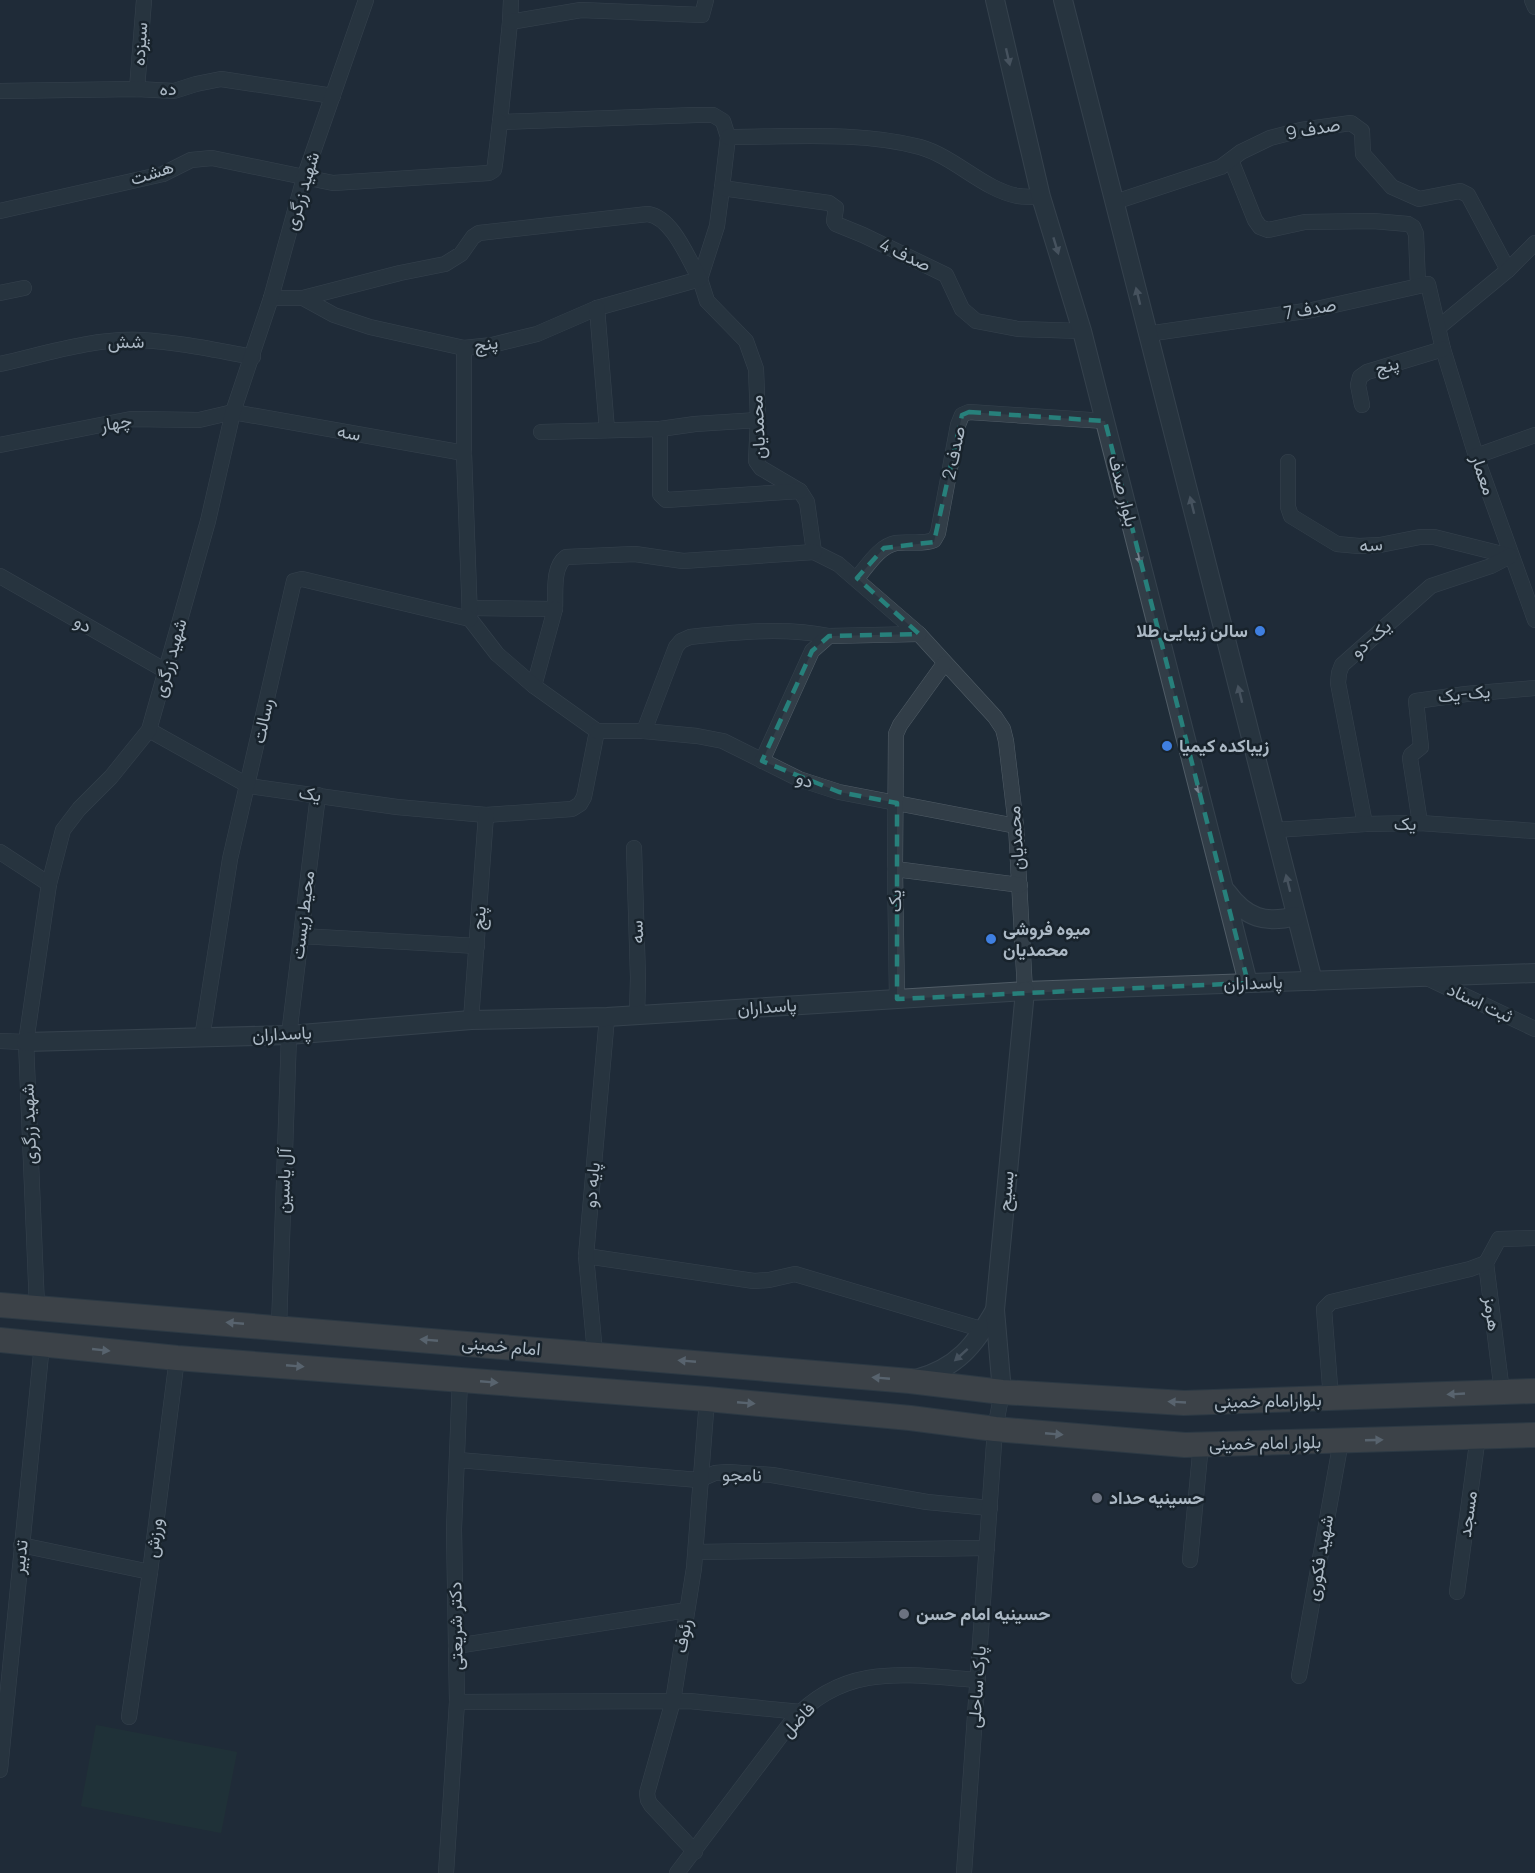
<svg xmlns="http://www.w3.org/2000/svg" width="1535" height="1873" viewBox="0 0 1535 1873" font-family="Manrope,Vazirmatn,sans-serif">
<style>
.green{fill:#213938}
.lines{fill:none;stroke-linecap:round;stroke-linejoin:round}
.minor-casing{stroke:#505c66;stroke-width:16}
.tertiary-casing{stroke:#505c66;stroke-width:20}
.trunk-casing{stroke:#3d4952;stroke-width:26}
.minor{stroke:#323e48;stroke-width:15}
.tertiary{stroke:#323e48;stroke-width:18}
.trunk{stroke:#5f5e5c;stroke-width:24}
.oneway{fill:#75828d}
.oneway2{fill:#9da7b0}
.marked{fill:none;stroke:#27807b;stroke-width:4.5;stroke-dasharray:12 8;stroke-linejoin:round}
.shop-dot{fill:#3f7fe0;stroke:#18232c;stroke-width:2}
.worship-dot{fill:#6b7280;stroke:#18232c;stroke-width:2}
.labels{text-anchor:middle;stroke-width:5;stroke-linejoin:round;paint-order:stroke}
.street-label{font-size:18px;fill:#acb9c5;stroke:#18232c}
.poi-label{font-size:18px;font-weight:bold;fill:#acb9c5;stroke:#18232c;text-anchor:start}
</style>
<rect width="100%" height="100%" fill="#1f2c38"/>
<polygon class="green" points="96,1725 237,1752 221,1833 81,1806"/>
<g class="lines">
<g class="minor-casing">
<g id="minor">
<polyline points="511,0 510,22 500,122 696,115 713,115 723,121 728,137 722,188 717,226 700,279 707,301 746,341 756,369 758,420 756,461 761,468 800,491 807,502 814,552 838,564 919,634 995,717 1003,729 1006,741 1016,826 1025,991"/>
<polyline points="1532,0 1535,7"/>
<polyline points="510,22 581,10 702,15 706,0"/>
<polyline points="137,89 144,0"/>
<polyline points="0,91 137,89 174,91 196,84 221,79 333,96"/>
<path d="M728,137C790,137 860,131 920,147C955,157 984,190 1018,196C1026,197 1034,197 1041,197"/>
<polyline points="1231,160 1255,220 1260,227 1268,230 1305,222 1373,221 1408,224 1413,227 1416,234 1418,285"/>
<polyline points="722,188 829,203 836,208 834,221 836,224 863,235 946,275 962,309 976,321 1018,329 1082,331"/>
<polyline points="1115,202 1221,167 1241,152 1270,138 1301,130 1351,123 1362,131 1363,154 1392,187 1419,199 1460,191 1468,195 1508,270"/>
<polyline points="0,211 163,174 191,160 212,158 333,183 489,173 494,170 495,164 500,122"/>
<polyline points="0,293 24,288"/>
<path d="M271,298H303L334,315L370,327L464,348L492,345L537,334L597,308L700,279C688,259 673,218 648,214L479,233L473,237L461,254L445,264L400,273L303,298"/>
<polyline points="597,308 607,430"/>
<polyline points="1439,327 1508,270 1535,243"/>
<polyline points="1147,334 1312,310 1428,284 1443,349 1476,456 1535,620"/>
<path d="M0,364C45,354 93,338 140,340C178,342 215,350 253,357"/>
<polyline points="1362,405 1358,385 1360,377 1367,372 1443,349"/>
<polyline points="660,429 660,494 666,500 800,491"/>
<polyline points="541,432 660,429 695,424 758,420"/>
<polyline points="0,445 131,419 199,420 233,412 464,453"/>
<polyline points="1476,456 1535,435"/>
<polyline points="1288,462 1288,507 1291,516 1337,544 1359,546 1380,545 1420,537 1434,537 1510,556"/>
<polyline points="0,576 166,671"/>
<path d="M857,578C867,567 879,546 896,543C909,541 922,545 934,540L938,533L958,425L962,415L969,412L1105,421"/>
<path d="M470,608L555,609C556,593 552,567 566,557L635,554L683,561L814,552"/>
<polyline points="534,686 555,609"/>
<polyline points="149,730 249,786 397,807 486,815 572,809 580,804 584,797 597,731 534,686 497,654 470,619 464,453 464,348"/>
<polyline points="597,731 644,731 697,736 723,741 799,779 839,792 1016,826"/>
<path d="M644,731L676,647L681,641L690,637C735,632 784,627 829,636"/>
<polyline points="762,761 812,651 829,636 919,634"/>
<polyline points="1420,823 1410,758 1411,755 1421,747 1416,701 1466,694 1535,688"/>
<polyline points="1365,824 1338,683 1339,673 1342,665 1431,586 1491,566 1510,556"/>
<polyline points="1275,830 1365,824 1420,823 1535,831"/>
<polyline points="634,848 638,978 637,1015"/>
<polyline points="0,852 49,884"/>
<polyline points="895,869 1020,885"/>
<polyline points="301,936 477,946"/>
<polyline points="1425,977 1535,1029"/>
<polyline points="897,999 895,869 896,734 900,725 944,664"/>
<polyline points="471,1020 486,815"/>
<polyline points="202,1038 230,859 294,581 302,579 470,619"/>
<polyline points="0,1041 26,1042"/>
<polyline points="586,1256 754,1281 769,1280 795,1274 984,1330"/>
<polyline points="37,1307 26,1042 49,884 63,830 79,809 111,777 149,730 208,521 233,412 271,298 304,178 366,0"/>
<polyline points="279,1327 289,1035 318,795"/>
<polyline points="595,1353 586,1256 607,1017"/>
<polyline points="1502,1392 1486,1263 1499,1239 1535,1238"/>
<polyline points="1331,1399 1324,1309 1331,1302 1470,1269 1486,1263"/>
<polyline points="458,1460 699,1480 715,1473 728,1472 772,1475 927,1502 990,1508"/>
<polyline points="21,1545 150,1572"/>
<polyline points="696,1552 987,1548"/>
<polyline points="1190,1560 1201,1444"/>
<polyline points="1457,1592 1478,1436"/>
<polyline points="456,1646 687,1610"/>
<polyline points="1299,1676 1341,1441"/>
<polyline points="457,1702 689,1701 801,1712"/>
<polyline points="129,1717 150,1572 177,1358"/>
<polyline points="0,1770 42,1344"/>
<polyline points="695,1852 651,1805 648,1800 647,1793 673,1701 694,1568 707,1399"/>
<polyline points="446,1873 457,1702 454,1529 460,1380"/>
<path d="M677,1873L792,1721C845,1662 907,1675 978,1680"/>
<polyline points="964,1873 995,1429 1002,1392"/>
</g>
</g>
<g class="tertiary-casing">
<g id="tertiary">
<polyline points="995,0 1041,197 1082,331 1248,983"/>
<polyline points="1063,0 1313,981"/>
<path d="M1227,892C1246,918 1265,924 1296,916"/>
<polyline points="26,1042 289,1035 471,1020 607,1017 1025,991 1535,973"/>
<path d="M916,1379C957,1368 975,1345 995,1310"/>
<polyline points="1002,1392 995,1310 1025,991"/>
</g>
</g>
<g class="trunk-casing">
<g id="trunk">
<polyline points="0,1305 910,1381 1002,1392 1184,1403 1535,1391"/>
<polyline points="0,1340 177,1358 707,1399 910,1418 995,1429 1185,1445 1535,1435"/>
</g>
</g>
<use href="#minor" class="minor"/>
<use href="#tertiary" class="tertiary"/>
<use href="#trunk" class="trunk"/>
</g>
<defs><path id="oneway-solid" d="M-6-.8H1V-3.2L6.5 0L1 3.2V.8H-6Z" transform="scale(1.5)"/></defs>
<g class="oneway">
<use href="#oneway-solid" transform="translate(1008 57) rotate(77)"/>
<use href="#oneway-solid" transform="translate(1056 246) rotate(73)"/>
<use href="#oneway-solid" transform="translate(1138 296) rotate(-104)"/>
<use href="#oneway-solid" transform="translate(1192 505) rotate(-104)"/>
<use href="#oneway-solid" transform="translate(1139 556) rotate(76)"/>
<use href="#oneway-solid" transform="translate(1240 694) rotate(-104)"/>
<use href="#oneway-solid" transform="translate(1198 786) rotate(76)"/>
<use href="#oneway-solid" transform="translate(1288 883) rotate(-104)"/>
<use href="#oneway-solid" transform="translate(961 1355) rotate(138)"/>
</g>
<g class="oneway2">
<use href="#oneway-solid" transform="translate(235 1323) rotate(-175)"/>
<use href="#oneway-solid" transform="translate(429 1340) rotate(-175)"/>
<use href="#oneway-solid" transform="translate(101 1350) rotate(6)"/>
<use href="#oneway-solid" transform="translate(687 1361) rotate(-175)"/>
<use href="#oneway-solid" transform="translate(295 1366) rotate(5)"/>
<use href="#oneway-solid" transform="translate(881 1378) rotate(-175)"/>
<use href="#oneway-solid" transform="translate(489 1382) rotate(5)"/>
<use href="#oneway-solid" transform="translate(1456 1394) rotate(177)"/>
<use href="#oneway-solid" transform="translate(1177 1402) rotate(-177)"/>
<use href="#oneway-solid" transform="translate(746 1403) rotate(5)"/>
<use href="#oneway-solid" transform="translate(1054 1434) rotate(5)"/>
<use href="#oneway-solid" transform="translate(1374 1440) rotate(-2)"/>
</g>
<path d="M0 0H1535V1873H0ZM969,412L1105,421L1248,983L897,999V803L839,792L762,761L812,651L829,636L919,634L857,578L884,548L934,542L962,415Z" fill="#1f2c38" fill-opacity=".55" fill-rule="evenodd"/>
<path class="marked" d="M969,412L1105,421L1248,983L897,999V803L839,792L762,761L812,651L829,636L919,634L857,578L884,548L934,542L962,415Z"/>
<g class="shop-dot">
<circle cx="1260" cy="631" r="6"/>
<circle cx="1167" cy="746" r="6"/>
<circle cx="991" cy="939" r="6"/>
</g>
<g class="worship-dot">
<circle cx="1097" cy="1498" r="6"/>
<circle cx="904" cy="1614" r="6"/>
</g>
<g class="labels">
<g class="street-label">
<text transform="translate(140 44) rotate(-86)" y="6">سیزده</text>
<text transform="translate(168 89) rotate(-1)" y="6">ده</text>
<text transform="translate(1313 129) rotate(-10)" y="6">صدف 9</text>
<text transform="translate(152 173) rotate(-18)" y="6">هشت</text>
<text transform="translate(302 191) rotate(-73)" y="6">شهید زرگری</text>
<text transform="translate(905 255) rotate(25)" y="6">صدف 4</text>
<text transform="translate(1310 309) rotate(-10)" y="6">صدف 7</text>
<text transform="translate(126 342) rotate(-1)" y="6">شش</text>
<text transform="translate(486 344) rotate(-9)" y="6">پنج</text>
<text transform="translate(1387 366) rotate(-16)" y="6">پنج</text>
<text transform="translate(116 423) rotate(-9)" y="6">چهار</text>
<text transform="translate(758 427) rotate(-93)" y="6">محمدیان</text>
<text transform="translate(349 433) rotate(10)" y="6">سه</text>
<text transform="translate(954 453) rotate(-78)" y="6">صدف 2</text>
<text transform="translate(1483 475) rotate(71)" y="6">معمار</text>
<text transform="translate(1123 491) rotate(76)" y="6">بلوار صدف</text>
<text transform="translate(1371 545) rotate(-5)" y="6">سه</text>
<text transform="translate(83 624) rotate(30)" y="6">دو</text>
<text transform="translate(1371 639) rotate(-41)" y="6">یک-دو</text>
<text transform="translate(170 658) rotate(-74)" y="6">شهید زرگری</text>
<text transform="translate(1464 694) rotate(-6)" y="6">یک-یک</text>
<text transform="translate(263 721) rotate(-78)" y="6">رسالت</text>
<text transform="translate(805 780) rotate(21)" y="6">دو</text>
<text transform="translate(310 794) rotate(8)" y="6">یک</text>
<text x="1405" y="830">یک</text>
<text transform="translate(1016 838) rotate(-94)" y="6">محمدیان</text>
<text transform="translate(895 901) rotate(-91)" y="6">یک</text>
<text transform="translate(303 915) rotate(-83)" y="6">محیط زیست</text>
<text transform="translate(479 918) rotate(-86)" y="6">پنج</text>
<text transform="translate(637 932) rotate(-92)" y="6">سه</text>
<text transform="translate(1253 983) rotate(-2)" y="6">پاسداران</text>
<text transform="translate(1480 1003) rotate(25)" y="6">ثبت اسناد</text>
<text transform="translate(767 1007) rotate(-4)" y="6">پاسداران</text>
<text transform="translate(282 1034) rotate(-3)" y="6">پاسداران</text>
<text transform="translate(29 1124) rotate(-92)" y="6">شهید زرگری</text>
<text transform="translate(284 1181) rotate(-88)" y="6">آل یاسین</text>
<text transform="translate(592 1185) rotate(-85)" y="6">پایه دو</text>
<text transform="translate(1006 1191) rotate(-85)" y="6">بسیح</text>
<text transform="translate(1492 1314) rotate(83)" y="6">هرمز</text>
<text transform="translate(501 1346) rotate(5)" y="6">امام خمینی</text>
<text transform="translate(1268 1401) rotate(-1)" y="6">بلوارامام خمینی</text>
<text transform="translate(1265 1443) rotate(-1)" y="6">بلوار امام خمینی</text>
<text transform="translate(742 1475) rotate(1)" y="6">نامجو</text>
<text transform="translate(1468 1514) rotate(-82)" y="6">مسجد</text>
<text transform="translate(154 1538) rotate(-83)" y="6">ورزش</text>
<text transform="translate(20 1557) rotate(-84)" y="6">تدبیر</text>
<text transform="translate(1320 1558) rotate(-80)" y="6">شهید فکوری</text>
<text transform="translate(456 1626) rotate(-91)" y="6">دکتر شریعتی</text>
<text transform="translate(683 1636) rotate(-81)" y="6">رئوف</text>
<text transform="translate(977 1687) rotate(-86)" y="6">پارک ساحلی</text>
<text transform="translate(798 1720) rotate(-47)" y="6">فاضل</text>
</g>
<g class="poi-label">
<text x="1248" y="637" text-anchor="end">سالن زیبایی طلا</text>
<text x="1179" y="752">زیباکده کیمیا</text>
<text x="1003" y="935">میوه فروشی<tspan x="1003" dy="21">محمدیان</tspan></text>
<text x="1109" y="1504">حسینیه حداد</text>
<text x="916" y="1620">حسینیه امام حسن</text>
</g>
</g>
</svg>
